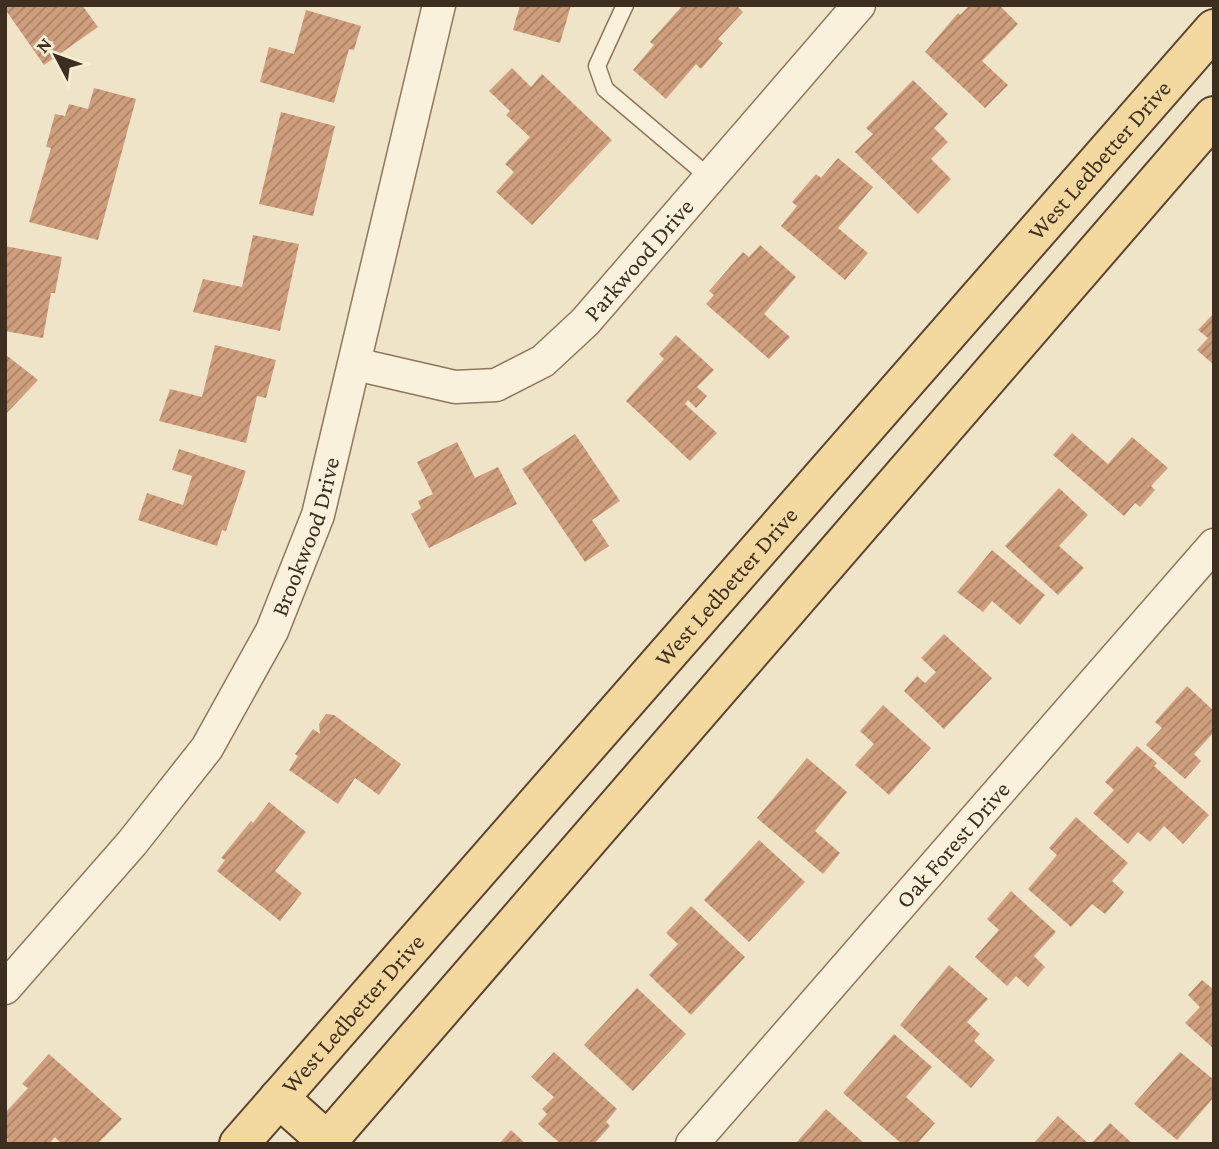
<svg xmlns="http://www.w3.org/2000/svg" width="1219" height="1149" viewBox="0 0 1219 1149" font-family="'Crimson Pro',serif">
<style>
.building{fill:url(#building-hatch)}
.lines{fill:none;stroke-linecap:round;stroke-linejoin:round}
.lane-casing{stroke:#8d765c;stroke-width:19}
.street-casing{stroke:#8d765c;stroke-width:35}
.primary-casing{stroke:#5b4430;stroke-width:42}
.lane{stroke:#faf1dc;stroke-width:16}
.street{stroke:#faf1dc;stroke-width:32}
.primary{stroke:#f3d9a0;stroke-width:38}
.labels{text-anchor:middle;stroke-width:5;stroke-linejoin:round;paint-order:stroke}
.street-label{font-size:24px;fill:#3d2e20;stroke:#f7eed8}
</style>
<defs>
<pattern id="building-hatch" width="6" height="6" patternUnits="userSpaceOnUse" patternTransform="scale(1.75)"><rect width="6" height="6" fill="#cf9f7d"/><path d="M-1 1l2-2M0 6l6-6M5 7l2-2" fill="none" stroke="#a98266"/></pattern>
</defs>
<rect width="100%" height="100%" fill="#f0e4c8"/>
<g class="building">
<polygon points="5,5 82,5 98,27 44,65 5,9"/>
<polygon points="520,5 571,5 560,43 513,30"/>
<polygon points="683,5 736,5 743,12 718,39 723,43 701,69 696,64 666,99 633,70 654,45 650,42"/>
<polygon points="970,5 999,5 1018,24 982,61 1008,85 985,108 925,52 958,13 960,15"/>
<polygon points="306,10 361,26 354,50 349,49 334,103 260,82 269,47 294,54"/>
<polygon points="512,68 531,87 542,74 612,140 532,225 496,192 514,172 505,164 530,137 506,115 510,111 489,91"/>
<polygon points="913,80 948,114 934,128 948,142 931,159 951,179 918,214 855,152 873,134 866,128"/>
<polygon points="94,88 136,99 98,240 29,222 51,148 46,147 55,114 65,116 69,104 88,109"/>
<polygon points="281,112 335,126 313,216 259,204"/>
<polygon points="838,158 873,187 838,228 868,253 845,280 781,226 797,206 792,202 816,174 821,178"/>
<polygon points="253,235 299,244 280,331 193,312 203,279 242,287"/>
<polygon points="760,245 796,277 764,314 790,337 769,359 706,304 714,295 709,291 743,252 749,257"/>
<polygon points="5,246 62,257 55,293 51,293 43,338 5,331"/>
<polygon points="1214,313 1214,365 1197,350 1208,338 1198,330"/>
<polygon points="676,335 714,370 697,387 707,396 696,408 688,400 685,404 717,433 690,461 626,401 664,359 659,354"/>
<polygon points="215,345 276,360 266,398 257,396 246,443 159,421 170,389 202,397"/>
<polygon points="5,354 38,380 5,415"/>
<polygon points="1072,433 1108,464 1132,437 1168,468 1151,486 1155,490 1140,507 1135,503 1124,516 1053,455"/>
<polygon points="575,434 620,501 592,520 609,546 585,562 522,469"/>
<polygon points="457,442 475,478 498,467 517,504 429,548 411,514 421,508 418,501 433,494 417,462"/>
<polygon points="179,449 246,471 226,531 222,530 217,546 138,520 147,493 183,505 192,476 172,470"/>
<polygon points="1059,488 1088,515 1059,546 1084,568 1058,595 1005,546"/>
<polygon points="992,550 1045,595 1020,625 992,601 983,612 957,592"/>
<polygon points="944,634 992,678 944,729 904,691 917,676 925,683 936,672 921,658"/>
<polygon points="1187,686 1214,711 1214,732 1194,754 1201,761 1185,779 1146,745 1162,728 1155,722"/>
<polygon points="883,705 931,748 889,795 855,765 874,744 860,731"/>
<polygon points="326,714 334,715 401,764 379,795 355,778 338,804 289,770 298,756 295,754 313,729 320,734 319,724"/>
<polygon points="1137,746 1157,763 1154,766 1209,815 1183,844 1164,826 1150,842 1138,832 1128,844 1093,813 1114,790 1105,782"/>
<polygon points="807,758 847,792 815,831 840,853 823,874 757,818"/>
<polygon points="269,802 306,832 275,871 302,893 280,921 217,871 225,860 221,858 251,821 253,823"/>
<polygon points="1076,817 1128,863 1112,881 1124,892 1105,914 1092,904 1071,927 1028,889 1057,855 1049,848"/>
<polygon points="759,840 805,882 749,942 704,900"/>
<polygon points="1011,891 1056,932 1034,956 1045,967 1028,987 1016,976 1007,986 975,957 999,930 987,919"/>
<polygon points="691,906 745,957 691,1015 649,975 678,944 666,933"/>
<polygon points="949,965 988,999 967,1022 980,1034 974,1041 995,1060 971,1088 900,1025"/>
<polygon points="1202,980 1214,990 1214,1049 1185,1023 1200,1007 1188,995"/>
<polygon points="637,988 686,1034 633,1091 584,1045"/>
<polygon points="894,1034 932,1067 906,1097 935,1123 917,1144 902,1144 843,1093"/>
<polygon points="554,1052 617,1109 606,1122 610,1126 594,1144 561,1144 538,1124 547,1114 542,1109 554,1097 531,1077"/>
<polygon points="1180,1052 1214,1080 1214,1097 1177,1140 1134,1104"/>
<polygon points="49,1054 122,1119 97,1144 62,1144 55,1137 49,1144 5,1144 8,1139 5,1137 5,1113 28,1088 22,1084"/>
<polygon points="826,1109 865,1144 795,1144"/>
<polygon points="1058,1116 1089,1144 1033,1144"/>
<polygon points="1110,1123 1133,1144 1091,1144"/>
<polygon points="511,1130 526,1144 499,1144"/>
</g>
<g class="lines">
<g class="lane-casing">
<polyline id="lane" points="625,5 597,66 605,89 709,177"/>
</g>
<g class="street-casing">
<g id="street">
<path id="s1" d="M355,364L455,387L496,385L543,361L585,322L859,5"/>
<path id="s2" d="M5,988L132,843L207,748L272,631L318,515L439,5"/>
<path id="s3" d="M692,1144L1214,545"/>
</g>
</g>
<g class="primary-casing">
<g id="primary">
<polyline points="279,1098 327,1141"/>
<path id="s4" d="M239,1144L1214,29"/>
<polyline points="325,1144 1214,116"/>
</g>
</g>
<use href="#lane" class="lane"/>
<use href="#street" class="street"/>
<use href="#primary" class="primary"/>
</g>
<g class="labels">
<g class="street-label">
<text dy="8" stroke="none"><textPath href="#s4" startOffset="1307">West Ledbetter Drive</textPath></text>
<text dy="8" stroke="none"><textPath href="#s1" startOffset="336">Parkwood Drive</textPath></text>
<text dy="8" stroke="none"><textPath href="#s2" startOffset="548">Brookwood Drive</textPath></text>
<text dy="8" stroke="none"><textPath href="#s4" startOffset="740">West Ledbetter Drive</textPath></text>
<text dy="8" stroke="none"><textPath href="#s3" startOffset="397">Oak Forest Drive</textPath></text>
<text dy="8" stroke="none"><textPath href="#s4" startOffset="173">West Ledbetter Drive</textPath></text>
</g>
</g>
<rect width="1219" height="1149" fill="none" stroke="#3d2e20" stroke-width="14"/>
<g transform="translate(56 56) rotate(311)" stroke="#f7eed8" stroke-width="5" paint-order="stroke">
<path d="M0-5L12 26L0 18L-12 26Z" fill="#3d2e20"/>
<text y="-10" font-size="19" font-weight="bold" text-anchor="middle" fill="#3d2e20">N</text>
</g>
</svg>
